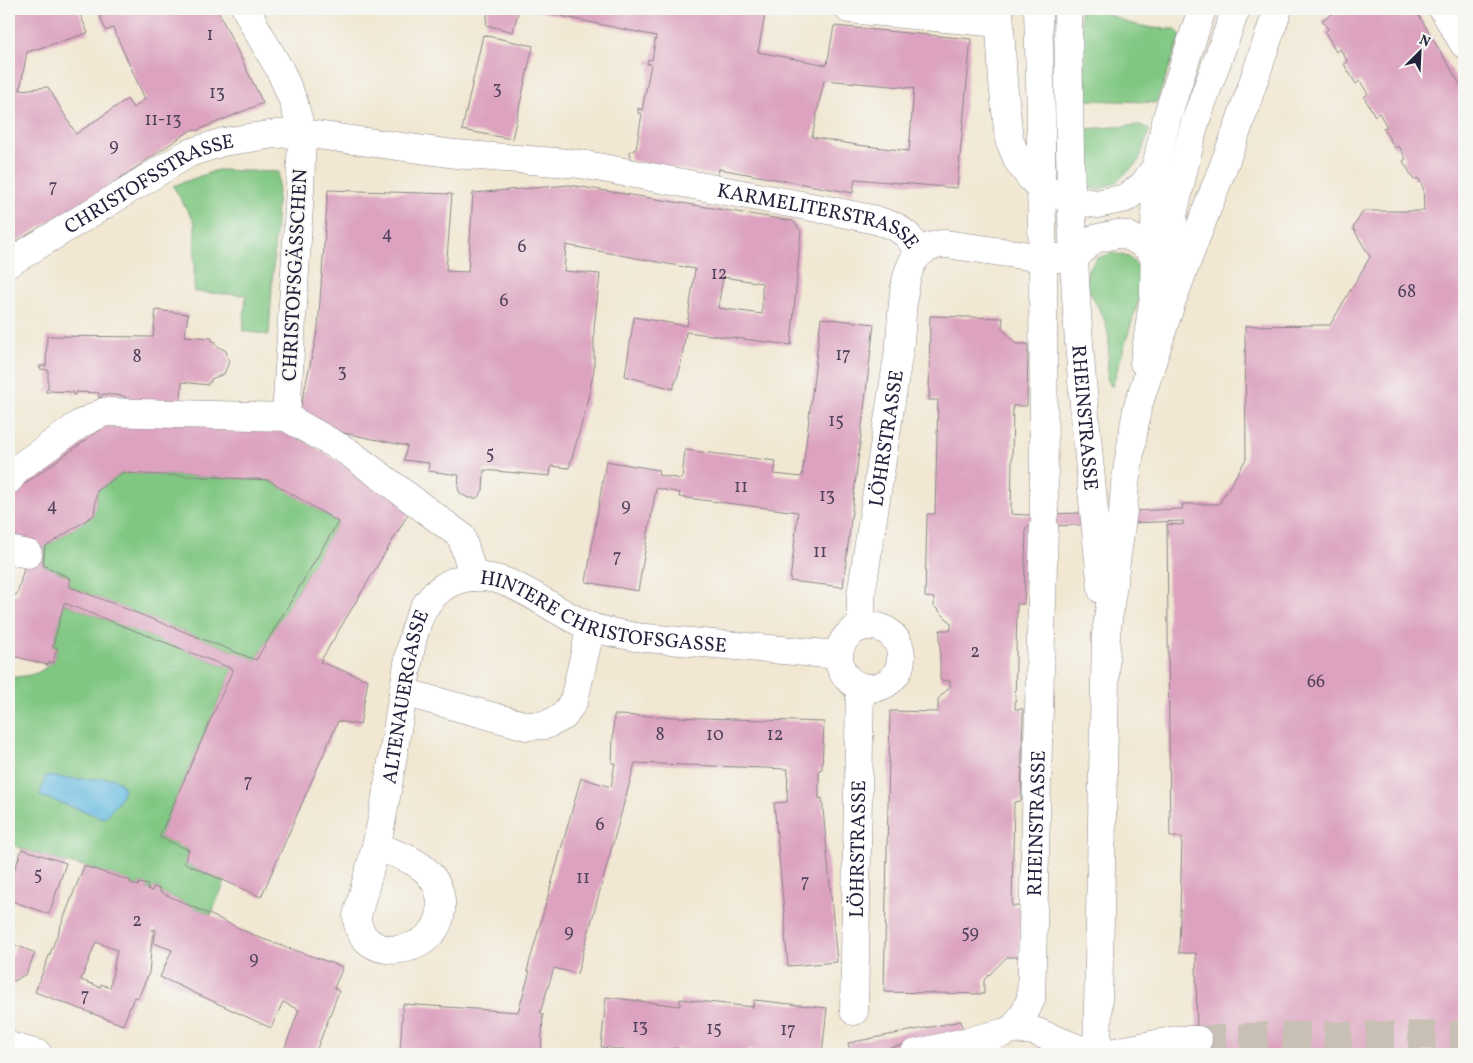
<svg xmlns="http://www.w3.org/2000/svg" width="1473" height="1063" viewBox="0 0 1473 1063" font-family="Vollkorn,serif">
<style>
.green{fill:#80c782;stroke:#51745e}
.water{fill:#64b9e1;stroke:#436e8e}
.building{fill:#dca2bf;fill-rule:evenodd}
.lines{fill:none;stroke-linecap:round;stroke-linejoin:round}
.minor-tunnel{stroke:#c8c0b4;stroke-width:28;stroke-dasharray:28 14;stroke-linecap:butt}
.minor-casing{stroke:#8a8486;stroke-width:29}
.major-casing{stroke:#8a8486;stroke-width:29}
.minor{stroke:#fff;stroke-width:28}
.major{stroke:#fff;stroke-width:28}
.labels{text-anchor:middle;stroke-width:4;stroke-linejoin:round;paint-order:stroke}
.number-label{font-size:18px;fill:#50425c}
.street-label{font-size:20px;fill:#22223b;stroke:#f6f6f2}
</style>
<rect width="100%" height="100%" fill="#f6f6f2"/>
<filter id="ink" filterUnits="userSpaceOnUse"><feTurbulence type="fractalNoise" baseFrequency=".02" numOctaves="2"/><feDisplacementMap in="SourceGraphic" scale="10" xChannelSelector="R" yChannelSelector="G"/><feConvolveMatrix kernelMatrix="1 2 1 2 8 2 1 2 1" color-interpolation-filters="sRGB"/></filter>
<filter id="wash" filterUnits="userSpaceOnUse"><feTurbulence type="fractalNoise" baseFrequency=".0096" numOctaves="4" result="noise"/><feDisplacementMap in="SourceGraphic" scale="20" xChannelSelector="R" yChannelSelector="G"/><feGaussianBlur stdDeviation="1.12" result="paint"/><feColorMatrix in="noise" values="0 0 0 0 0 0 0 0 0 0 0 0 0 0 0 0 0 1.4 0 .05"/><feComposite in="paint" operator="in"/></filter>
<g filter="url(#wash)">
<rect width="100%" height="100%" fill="#f1e7d2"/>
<g class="green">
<polygon points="1080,9 1098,9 1128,23 1152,28 1175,29 1181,35 1157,101 1155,103 1144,102 1086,100 1084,98"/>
<polygon points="1141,125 1150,130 1138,162 1116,182 1099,190 1082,187 1082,147 1085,129"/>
<polygon points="217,170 279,172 269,335 243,331 246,295 194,292 195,223 173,186"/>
<polygon points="1113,253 1129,257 1139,267 1144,276 1140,295 1112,387 1107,381 1109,339 1105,321 1086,284 1088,269 1097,258"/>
<polygon points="122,473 269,480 338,522 256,660 68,586 70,577 43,565 45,547 94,515 97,491"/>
<path d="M64,603L233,669L159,837L189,850L184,863L225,882L211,915L160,892V889L154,887L152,891L147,889L148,885L139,883L138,886L130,883V881L84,866L66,863L22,849L9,843V678C22,676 43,676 49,662L53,663L57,648L53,647Z"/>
</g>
<polygon class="water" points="45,776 78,779 113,778 120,782 124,789 118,803 104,818 40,796"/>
<g id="blocks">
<g class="building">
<polygon points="9,9 78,9 88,33 27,52 20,90 48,87 76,134 127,99 133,108 145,99 113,28 106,31 97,9 217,9 263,103 198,130 191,130 101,191 9,246"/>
<polygon points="488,9 519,9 513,32 486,25"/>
<path d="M527,9H766L758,52L827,65L834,26L971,39L957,188L855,179L853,193L719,169L718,176L630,160L631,155L629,152L636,149L642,114L638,113V108L642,110L651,64H647L648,59L652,60L656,36ZM824,80L914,88L909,151L857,145L812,137Z"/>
<polygon points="1341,9 1415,9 1464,91 1464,1054 1197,1054 1196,953 1179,953 1182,837 1170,837 1167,524 1183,525 1183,521 1026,527 1024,604 1017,604 1015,709 1023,709 1021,801 1014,802 1012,906 1020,906 1019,957 1007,957 984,980 984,994 884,992 890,711 938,712 938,699 950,687 950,681 940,680 940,630 951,630 951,623 934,606 934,598 925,597 927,514 935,514 938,400 929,400 930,316 1003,318 1002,328 1016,344 1028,344 1027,406 1013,406 1011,514 1026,515 1183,509 1182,504 1219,504 1246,459 1245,326 1330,325 1370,257 1353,228 1363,211 1424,211 1423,187 1418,178 1414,180 1403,161 1406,159 1399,146 1395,148 1383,128 1387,127 1379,113 1375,116 1364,97 1368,94 1360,81 1356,84 1344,64 1348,62 1340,49 1336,52 1325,32 1328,29 1322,20"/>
<polygon points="483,35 533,46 512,139 462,130"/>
<path d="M569,185L793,221L801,231L791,345L686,332L680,369L673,389L625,376L634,317L687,326L695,269L566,245L564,271L600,274L594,328V370L585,412L569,468L551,466L550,476L484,470L483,490L480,495L477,498H468L460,493L458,488L459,475L428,471L429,463L404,460L407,446L320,428L299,415L318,328L328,190L452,194L446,271L468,272L473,193ZM723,277L762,283V314L718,308Z"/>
<polygon points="156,310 188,314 185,336 212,338 212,341 215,341 215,345 226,351 229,362 224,374 211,379 211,382 208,382 208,385 182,382 181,402 137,402 124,397 124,396 102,394 102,397 99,398 99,393 76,392 75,395 73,395 73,392 49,391 47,393 45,391 48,389 48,370 40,369 40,366 46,366 47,336 153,337"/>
<polygon points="821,318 874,324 843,587 790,581 798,512 679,497 680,493 656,488 638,591 586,582 606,461 659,470 658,475 682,479 685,450 776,461 774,474 802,477"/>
<path d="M114,420L284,429L413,506L320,662L368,680L360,725L338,721L261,897L184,863L189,850L159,837L233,669L64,603L53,647H57L53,663L49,662L48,665L9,655V629L14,609L9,608V594L17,595L25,564L19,541L9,528V495ZM122,473L269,480L338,522L256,660L68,586L70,578L43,565L45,547L94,515L97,491Z"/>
<polygon points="614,715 824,722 822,769 819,770 819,799 822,798 837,962 788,966 785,933 786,933 774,803 787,802 788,769 635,763 577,974 554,968 545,997 540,1013 543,1014 541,1054 435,1054 400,1052 403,1004 518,1012 530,971 527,971 581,778 611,787 615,763 612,763"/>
<polygon points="22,849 66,863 49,914 9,900 9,885"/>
<path d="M84,866L131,881L130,883L138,886L139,883L148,885L147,889L152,891L153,887L160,889V892L211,915L260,938L343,967L334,988L339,991L315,1054H296L284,1050L299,1010L283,1002L271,1028L160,977L172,950L154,943L156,930L153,929L149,973L138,998L134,997L123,1025L35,992ZM96,942L117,950L110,988L101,984L100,987L81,980Z"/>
<polygon points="16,945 35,953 26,974 14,981 9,978 9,964"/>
<polygon points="606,997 680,1006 680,999 753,1007 754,1000 827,1008 822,1054 790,1054 748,1050 748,1054 728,1054 675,1048 674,1054 666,1054 601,1047"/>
<polygon points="961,1021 963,1033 858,1054 851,1054 848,1043"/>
</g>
</g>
</g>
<g filter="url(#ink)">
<use href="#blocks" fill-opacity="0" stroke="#8a8486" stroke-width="1"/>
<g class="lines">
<polyline class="minor-tunnel" points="1198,1040 1268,1036 1464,1035"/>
<g class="minor-casing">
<g id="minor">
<polyline points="246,9 258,32 280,70 293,100 302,133 300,190 286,417"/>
<polyline points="849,9 999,23"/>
<polyline points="999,9 1003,82 1009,139 1018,161 1029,176 1041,188 1071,200 1097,204 1126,198 1143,185 1156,167"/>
<polyline points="1038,9 1041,117 1041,188 1043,258 1044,514"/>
<polyline points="1443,9 1464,44"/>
<path id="s1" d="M9,263L189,153L223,142L275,134L302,133L455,154L581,164L833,211L876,220L896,227L907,235L920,253"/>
<polyline points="1144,363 1154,296 1156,167 1167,117 1202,9"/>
<polyline points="9,480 17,469 80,424 104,412 286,417 348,452 461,536 474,577"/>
<polyline points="9,550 28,554"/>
<circle cx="870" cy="657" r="31"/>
<path id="s2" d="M864,626L861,612V595C874,513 887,431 899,350C903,324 900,282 914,260C922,248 933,244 946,244L1043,258H1074L1094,239L1117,234L1126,235L1136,240L1147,247L1155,257"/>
<polyline points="403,692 527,726 546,725 564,716 574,700 591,627"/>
<path id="s3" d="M376,846C389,792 395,737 405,682C409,659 412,629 424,608C442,579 471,571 503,581C534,592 560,615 591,627C605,632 621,634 635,637L838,655"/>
<path d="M376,846C393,853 418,860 430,875C439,885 442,898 441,911C436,958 358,965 357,916Z"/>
<path id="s4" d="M854,1011L860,687"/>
<path id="s5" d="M1013,1029L1024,1014L1031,999L1044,526"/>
<polyline points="9,1046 38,1054"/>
<polyline points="914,1054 1003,1033 1013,1029 1034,1031 1092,1054"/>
<polyline points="1105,1054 1177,1040 1198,1040"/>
</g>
</g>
<g class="major-casing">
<g id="major">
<path id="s6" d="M1068,9C1069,92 1069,175 1074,258C1079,369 1091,480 1102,590"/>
<polyline points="1172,281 1173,215 1184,167 1195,122 1236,9"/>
<polyline points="1097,1054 1106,634 1123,511 1125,484 1137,409 1172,300 1235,136 1278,9"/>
</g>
</g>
<use href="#minor" class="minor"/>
<use href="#major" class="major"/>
</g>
</g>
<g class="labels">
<g class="number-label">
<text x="210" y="40">1</text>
<text x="497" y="94">3</text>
<text x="217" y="98">13</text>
<text x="163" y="125">11-13</text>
<text x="114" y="151">9</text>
<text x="53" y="192">7</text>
<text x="387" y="239">4</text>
<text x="522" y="252">6</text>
<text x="719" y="279">12</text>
<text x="1407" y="297">68</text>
<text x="504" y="306">6</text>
<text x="843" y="360">17</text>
<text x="137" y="362">8</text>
<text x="342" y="377">3</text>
<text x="836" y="426">15</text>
<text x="490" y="459">5</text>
<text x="741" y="492">11</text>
<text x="827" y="501">13</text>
<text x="52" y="511">4</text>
<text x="626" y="511">9</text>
<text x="820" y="557">11</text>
<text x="617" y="562">7</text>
<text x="975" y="657">2</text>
<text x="1316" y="687">66</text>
<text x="660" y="740">8</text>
<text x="715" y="740">10</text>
<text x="775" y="740">12</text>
<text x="248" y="787">7</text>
<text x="600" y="830">6</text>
<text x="38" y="880">5</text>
<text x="583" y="883">11</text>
<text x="805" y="887">7</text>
<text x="137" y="926">2</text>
<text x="569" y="937">9</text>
<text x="970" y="938">59</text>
<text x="254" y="964">9</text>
<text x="85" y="1001">7</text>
<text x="640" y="1032">13</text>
<text x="714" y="1034">15</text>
<text x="788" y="1035">17</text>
</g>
<g class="street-label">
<text dy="7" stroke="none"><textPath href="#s1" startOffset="162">CHRISTOFSSTRASSE</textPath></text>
<text dy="7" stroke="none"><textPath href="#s1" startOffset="851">KARMELITERSTRASSE</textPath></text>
<text transform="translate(294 275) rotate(-87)" y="7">CHRISTOFSGÄSSCHEN</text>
<text dy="7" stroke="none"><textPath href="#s6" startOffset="409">RHEINSTRASSE</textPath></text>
<text dy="7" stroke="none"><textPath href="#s2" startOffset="190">LÖHRSTRASSE</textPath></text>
<text dy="7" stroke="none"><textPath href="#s3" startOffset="441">HINTERE CHRISTOFSGASSE</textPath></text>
<text dy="7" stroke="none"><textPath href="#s3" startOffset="152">ALTENAUERGASSE</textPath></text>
<text dy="7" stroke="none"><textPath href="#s5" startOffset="211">RHEINSTRASSE</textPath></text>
<text dy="7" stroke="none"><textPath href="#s4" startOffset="162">LÖHRSTRASSE</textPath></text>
</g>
</g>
<rect width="1473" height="1063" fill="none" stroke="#f6f6f2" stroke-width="30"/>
<g transform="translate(1420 52) rotate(24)" stroke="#f6f6f2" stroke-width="4" paint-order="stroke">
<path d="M0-4L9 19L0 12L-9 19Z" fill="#22223b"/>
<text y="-8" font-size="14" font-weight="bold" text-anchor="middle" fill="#22223b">N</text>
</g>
</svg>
